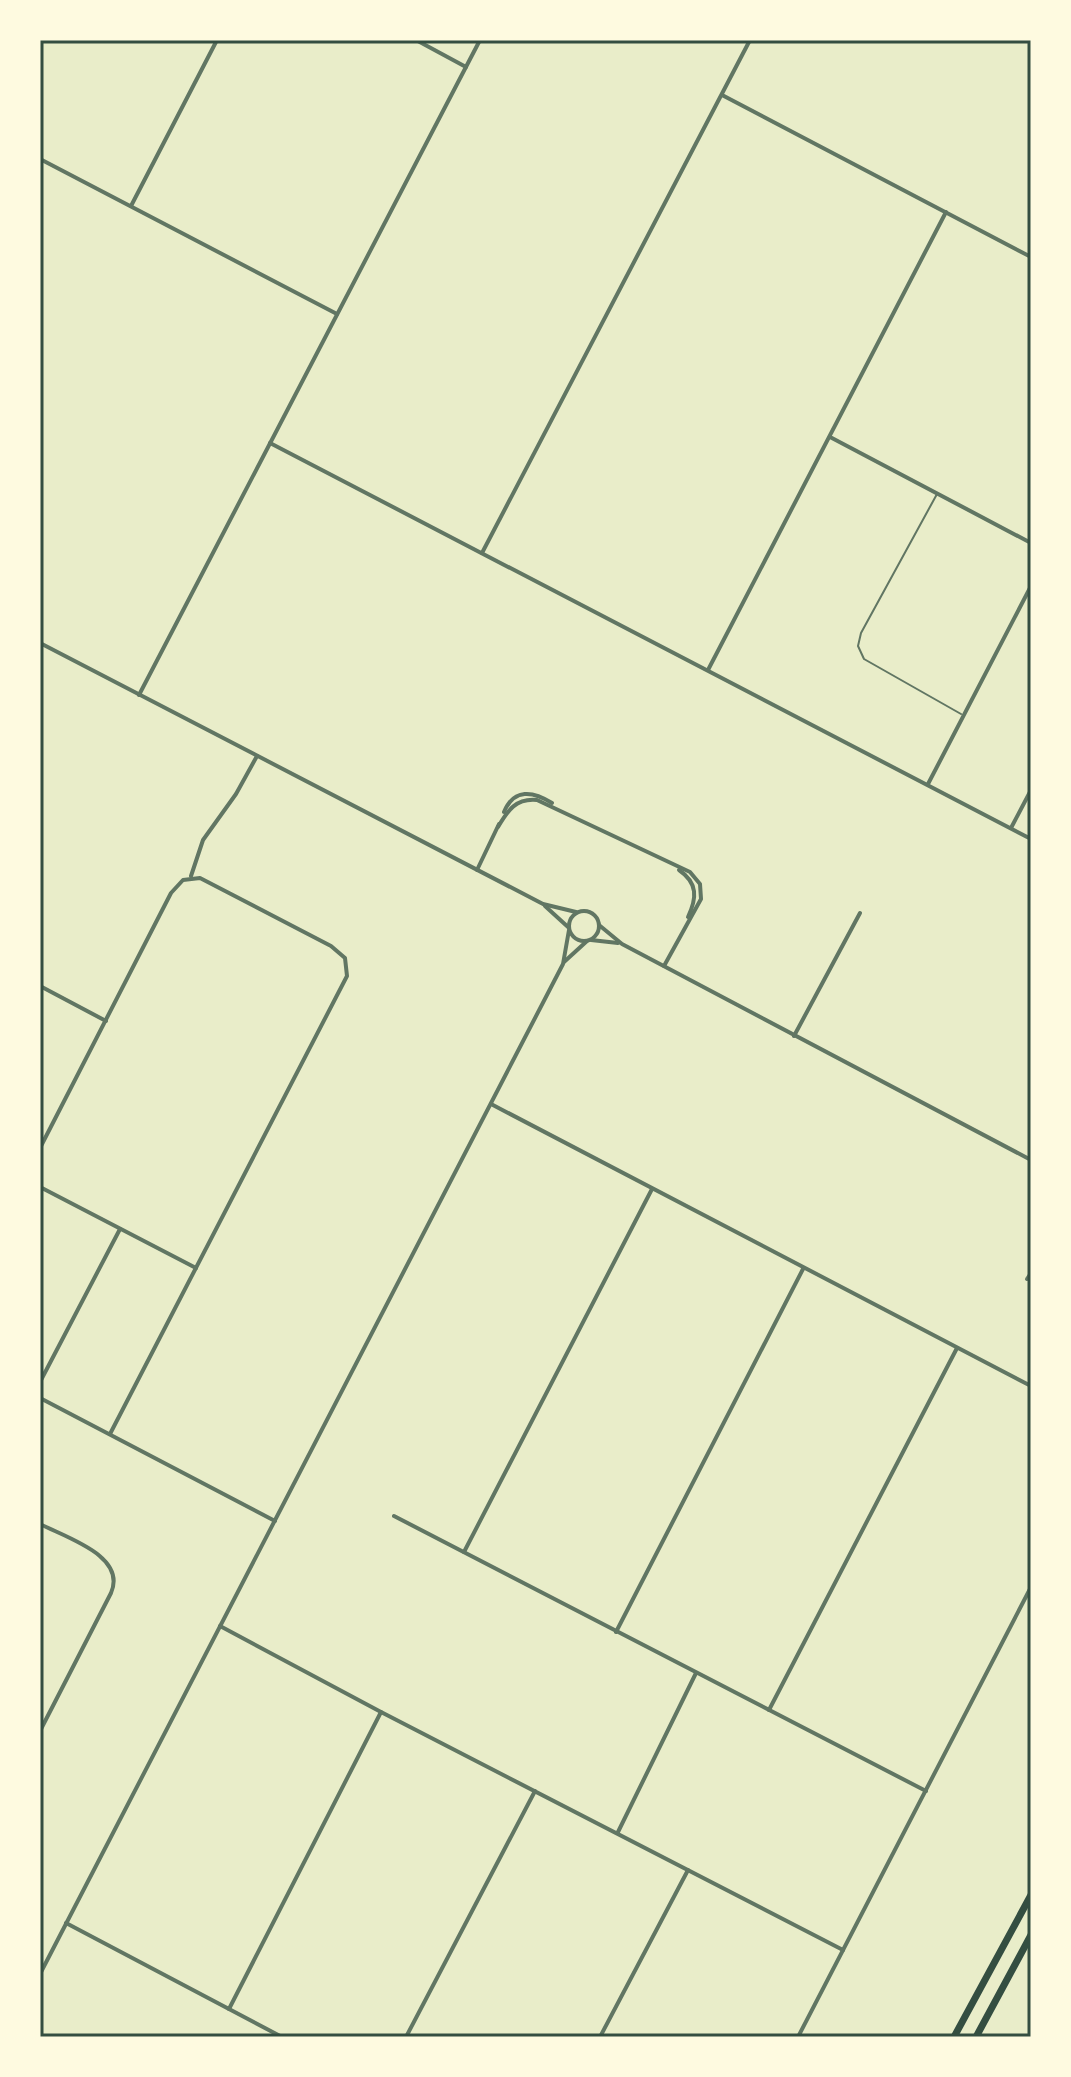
<svg xmlns="http://www.w3.org/2000/svg" width="1071" height="2077" viewBox="0 0 1071 2077" font-family="'Zilla Slab',serif">
<style>
.lines{fill:none;stroke-linecap:round;stroke-linejoin:round}
.service{stroke:#617663;stroke-width:2}
.minor{stroke:#617663;stroke-width:4}
.primary{stroke:#344e41;stroke-width:7}
.neatline{fill:none;stroke:#344e41;stroke-width:3}
</style>
<rect width="100%" height="100%" fill="#e9edc9"/>
<g class="lines">
<polyline class="service" points="937,494 861,633 858,646 864,659 961,714"/>
<g class="minor">
<polyline points="416,40 466,67"/>
<polyline points="722,95 1031,257"/>
<polyline points="40,159 337,314"/>
<polyline points="131,206 217,40"/>
<polyline points="830,437 1031,543"/>
<polyline points="270,443 1031,839"/>
<polyline points="482,553 750,40"/>
<polyline points="40,643 543,904 576,912"/>
<polyline points="708,670 946,212"/>
<polyline points="139,695 480,40"/>
<polyline points="928,784 1031,586"/>
<path d="M504,812C514,788 533,791 552,803"/>
<path d="M498,827C508,810 516,798 537,800L690,872L700,884L701,899L664,966"/>
<polyline points="1011,828 1031,790"/>
<polyline points="477,870 499,824"/>
<path d="M679,870C698,883 697,898 688,917"/>
<polyline points="191,876 203,840 236,794 257,756"/>
<polyline points="545,906 568,927"/>
<circle cx="584" cy="926" r="15"/>
<polyline points="599,925 622,944 1031,1160"/>
<polyline points="591,940 618,943"/>
<polyline points="564,962 587,941"/>
<polyline points="40,986 106,1021"/>
<polyline points="794,1036 860,913"/>
<polyline points="491,1104 1031,1386"/>
<polyline points="40,1148 171,893 183,880 200,878 331,946 345,958 347,976 110,1434"/>
<polyline points="40,1187 196,1268"/>
<polyline points="1027,1279 1031,1273"/>
<polyline points="40,1382 120,1229"/>
<polyline points="40,1398 275,1521"/>
<polyline points="394,1516 926,1791"/>
<path d="M40,1524C67,1538 127,1556 111,1593L40,1731"/>
<polyline points="464,1552 652,1189"/>
<polyline points="220,1626 381,1712 843,1950"/>
<polyline points="616,1632 803,1269"/>
<polyline points="769,1710 957,1348"/>
<polyline points="618,1832 696,1673"/>
<polyline points="66,1923 282,2037"/>
<polyline points="40,1974 563,964 569,930"/>
<polyline points="229,2009 381,1712"/>
<polyline points="406,2037 535,1791"/>
<polyline points="600,2037 688,1870"/>
<polyline points="798,2037 1031,1587"/>
</g>
<g class="primary">
<polyline points="954,2037 1031,1895"/>
<polyline points="976,2037 1031,1935"/>
</g>
</g>
<rect width="1071" height="2077" fill="none" stroke="#fefae0" stroke-width="84"/>
<rect x="42" y="42" width="987" height="1993" class="neatline"/>
</svg>
